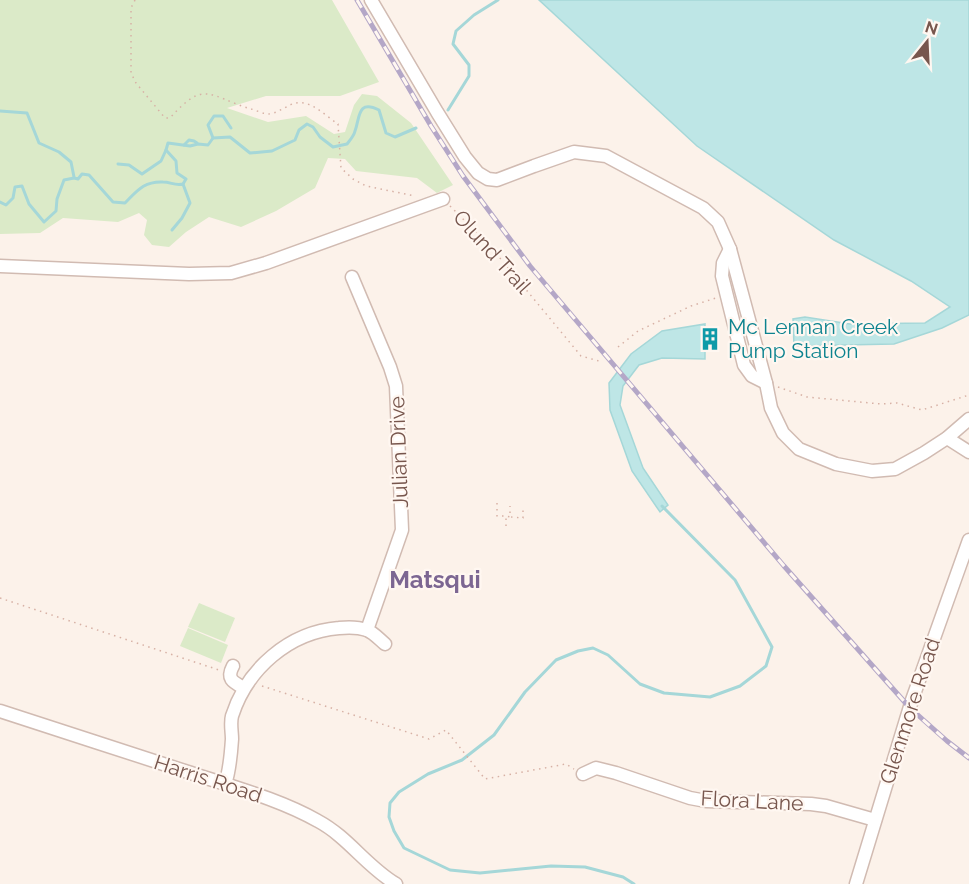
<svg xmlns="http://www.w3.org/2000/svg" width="969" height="884" viewBox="0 0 969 884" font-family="Raleway,sans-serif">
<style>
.green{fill:#dbeac8}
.water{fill:#bee6e6;stroke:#a5d7d8;stroke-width:1.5}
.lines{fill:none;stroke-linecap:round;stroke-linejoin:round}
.stream{stroke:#a5d7d8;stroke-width:3}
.minor-casing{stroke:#d1bbb2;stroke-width:15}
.path{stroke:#d7b1a5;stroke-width:1.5;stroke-dasharray:1.5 4.5;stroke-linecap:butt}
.minor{stroke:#fff;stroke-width:12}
.rail-casing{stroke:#b4a7c7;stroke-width:5}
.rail{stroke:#fff7f1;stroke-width:3;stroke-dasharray:9;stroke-linecap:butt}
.labels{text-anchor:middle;stroke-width:4.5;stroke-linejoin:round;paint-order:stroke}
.street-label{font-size:21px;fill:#77564d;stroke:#fff7f1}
.culture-label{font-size:21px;fill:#0d838f;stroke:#fff7f1;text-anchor:start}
.quarter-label{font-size:24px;font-weight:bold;fill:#7c6692;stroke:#fff7f1}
</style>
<rect width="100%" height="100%" fill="#fcf2ea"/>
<g class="green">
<polygon points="0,0 332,0 379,82 340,96 266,96 227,108 268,122 306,116 334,134 345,132 354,105 362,94 377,96 411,123 453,185 437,193 417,178 356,171 345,159 328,158 315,188 276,211 241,227 209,217 186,232 169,247 152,245 144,235 147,220 139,213 118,222 63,218 40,233 0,234"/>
<polygon points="199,603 235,618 225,642 188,627"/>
<polygon points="188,628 228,645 221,663 180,646"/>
</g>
<g class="water">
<polygon points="539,0 969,0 969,315 942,328 894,344 794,346 793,319 805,317 850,324 925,323 950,307 911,281 834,240 697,146"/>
<polygon points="705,324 705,359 662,358 639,365 623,386 620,405 643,468 668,505 660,512 632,471 610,410 609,383 631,354 662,331"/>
</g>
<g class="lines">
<g class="stream">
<polyline points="448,110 469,76 469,65 453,44 456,31 474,15 498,0"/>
<polyline points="0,111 27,113 39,143 59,152 71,162 74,177"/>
<polyline points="213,138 208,125 214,116 223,116 231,128"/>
<polyline points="184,145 189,140 194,141 197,143"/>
<polyline points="118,164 129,165 142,174 161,161 166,150"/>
<path d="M0,202L6,205L13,198L15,187L22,186L29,204L44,222L56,211L57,199L64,180L74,178L78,179L82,174L89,175L113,202L125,203C137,191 144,181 163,182C171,182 175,186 183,184L186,179L177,173L176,161L166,150L168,143L190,146L198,144L208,145L213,138L230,137L250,153L272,151L295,140L299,130L307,124L313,127L320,137L333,147L347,144C350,140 354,136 355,131C360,118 357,99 379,110L386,133L395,137L416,128"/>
<polyline points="172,230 182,218 190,203 183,184"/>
<polyline points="634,884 623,877 585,867 551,866 480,873 450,870 404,848 394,831 389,817 390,803 399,792 428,774 462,760 494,735 525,692 556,660 578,651 593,648 608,655 640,684 664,693 710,697 740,686 766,666 772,647 735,580 662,506"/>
</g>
<g class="minor-casing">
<g id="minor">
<polyline points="371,0 437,112 465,157 478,173 488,179 497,180 534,166 574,152 606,156 703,208 718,222 730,249 766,383 771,408 783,433 799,449 836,464 872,471 895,469 924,453 947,438 969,419"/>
<polyline points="730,249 723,263 722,276 744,365 752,376 766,383"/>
<polyline points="0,266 189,274 231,273 266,263 443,199"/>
<polyline points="352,277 390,367 396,386 402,530 367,630"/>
<polyline points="947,438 969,452"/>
<path d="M233,666C226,679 233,682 244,688"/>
<path d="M0,711C64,732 127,752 191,773C233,787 279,799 318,821C348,837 367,867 396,884"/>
<polyline points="583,774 596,768 616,773 690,798 706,801 811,804 826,806 875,820"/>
<path d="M225,784C230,770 231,754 232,739C232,732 230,723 232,716C247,669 289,632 339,628C348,627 358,627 367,630C374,633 379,639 385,644"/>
<polyline points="856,884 912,700 969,540"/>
</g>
</g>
<g class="path">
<path d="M135,0L131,8V73L136,83L165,118H170C205,79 208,96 251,109C256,110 263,114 268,114C275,114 284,108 290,105C308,96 324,115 338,124L341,168L353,179L366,186L415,196"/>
<polyline points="450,206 490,246 581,356 599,361"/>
<polyline points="618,347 638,331 691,306 716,298"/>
<polyline points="778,387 807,397 881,404 897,403 922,410 969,395"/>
<polyline points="497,503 497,516 506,516"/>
<polyline points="511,517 523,518 523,509"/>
<polyline points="506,526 506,516 510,517 510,506"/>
<polyline points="0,598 219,670"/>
<polyline points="262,686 429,739 446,730 485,779 566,764 574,769"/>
</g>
<use href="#minor" class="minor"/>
<g class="rail-casing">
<polyline id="rail" points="357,0 431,126 463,176 530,266 784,566 910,708 947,741 969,758"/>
</g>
<use href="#rail" class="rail"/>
</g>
<defs>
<g id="building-bare" transform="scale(1.8)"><path d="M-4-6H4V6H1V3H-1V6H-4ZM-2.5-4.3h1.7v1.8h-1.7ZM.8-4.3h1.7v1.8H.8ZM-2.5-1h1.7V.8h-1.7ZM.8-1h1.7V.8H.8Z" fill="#0f9aa8" stroke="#fff7f1" stroke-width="2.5" paint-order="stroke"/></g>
</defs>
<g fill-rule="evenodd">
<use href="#building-bare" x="710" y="339"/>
</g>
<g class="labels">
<g class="street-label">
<text transform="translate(492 252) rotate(48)" y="7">Olund Trail</text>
<text transform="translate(399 452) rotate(-92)" y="7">Julian Drive</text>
<text transform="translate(910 711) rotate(-72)" y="7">Glenmore Road</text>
<text transform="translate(208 779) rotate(18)" y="7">Harris Road</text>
<text transform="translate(752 801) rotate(3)" y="7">Flora Lane</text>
</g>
<g class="culture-label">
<text x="728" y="334">Mc Lennan Creek<tspan x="728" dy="24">Pump Station</tspan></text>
</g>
<g class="quarter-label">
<text x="435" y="588">Matsqui</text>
</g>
</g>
<g transform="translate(927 42) rotate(18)" stroke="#fff7f1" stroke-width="4.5" paint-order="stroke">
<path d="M0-4.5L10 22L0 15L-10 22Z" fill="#77564d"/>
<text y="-9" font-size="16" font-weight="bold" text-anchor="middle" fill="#77564d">N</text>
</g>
</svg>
